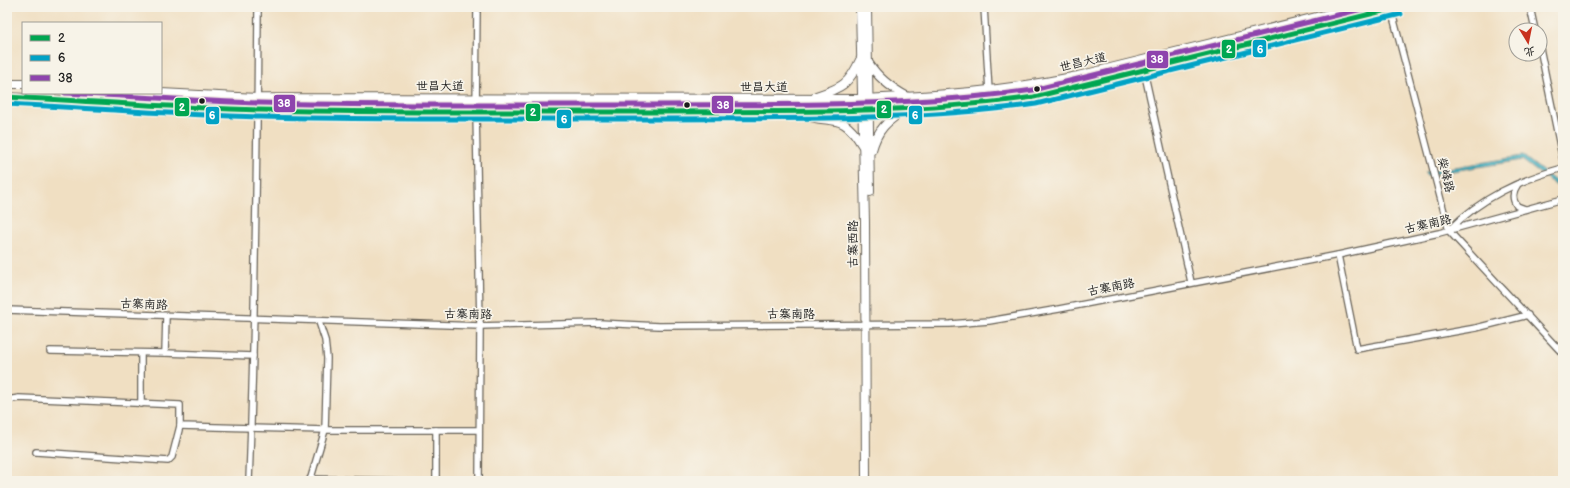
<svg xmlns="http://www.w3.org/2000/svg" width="1570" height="488" viewBox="0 0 1570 488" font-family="'Balsamiq Sans','LXGW WenKai TC',sans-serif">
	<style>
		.water { fill: #4cb8c7; stroke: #346a72 }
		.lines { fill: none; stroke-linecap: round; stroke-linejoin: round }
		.minor-casing { stroke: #666056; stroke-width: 8 }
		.primary-casing { stroke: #666056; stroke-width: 10 }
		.minor { stroke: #fff; stroke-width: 5.5 }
		.primary { stroke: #fff; stroke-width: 8 }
		.bus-1-casing { stroke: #f7f3e8; stroke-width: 8 }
		.bus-2-casing { stroke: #f7f3e8; stroke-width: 8 }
		.bus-3-casing { stroke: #f7f3e8; stroke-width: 8 }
		.bus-1 { stroke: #00a651; stroke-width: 5 }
		.bus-2 { stroke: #01a2c5; stroke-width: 5 }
		.bus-3 { stroke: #8e44ad; stroke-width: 5 }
		.bus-dot { fill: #1c1c1c; stroke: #f7f3e8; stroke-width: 1.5 }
		.labels { text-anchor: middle; stroke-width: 3.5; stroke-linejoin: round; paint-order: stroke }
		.street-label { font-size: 12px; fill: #1c1c1c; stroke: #f7f3e8 }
		.line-badge { stroke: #f7f3e8; stroke-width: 1.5 }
		.badge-label { font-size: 11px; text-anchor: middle; font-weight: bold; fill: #fff }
	</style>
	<rect width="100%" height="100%" fill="#f7f3e8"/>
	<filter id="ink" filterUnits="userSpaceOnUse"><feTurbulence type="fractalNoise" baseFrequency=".025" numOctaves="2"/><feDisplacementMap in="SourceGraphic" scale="8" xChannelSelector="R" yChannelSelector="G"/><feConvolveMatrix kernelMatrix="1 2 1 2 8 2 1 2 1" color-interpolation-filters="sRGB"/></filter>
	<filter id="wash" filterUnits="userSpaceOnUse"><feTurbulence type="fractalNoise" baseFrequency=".012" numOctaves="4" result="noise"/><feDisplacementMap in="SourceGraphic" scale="16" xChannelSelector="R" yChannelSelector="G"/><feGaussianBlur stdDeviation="0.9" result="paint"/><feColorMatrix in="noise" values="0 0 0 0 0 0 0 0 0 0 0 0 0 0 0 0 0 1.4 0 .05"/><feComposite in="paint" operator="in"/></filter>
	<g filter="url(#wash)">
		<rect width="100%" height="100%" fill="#f0dfc2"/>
		<!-- water -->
		<path class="water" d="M1523 156 1559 184 1563 185V188L1558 187 1522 160 1426 175 1425 172Z"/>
	</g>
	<g filter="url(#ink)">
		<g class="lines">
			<!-- minor casing -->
			<g class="minor-casing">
				<g id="minor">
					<path d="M477 7 476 112 480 326 479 481"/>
					<path d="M984 7 989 91"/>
					<path d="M1530 7 1535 30"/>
					<path d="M1391 9 1449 231 1563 354"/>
					<path d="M1540 48 1563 161"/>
					<path d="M1144 71 1191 282"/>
					<path d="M1518 184C1513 191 1511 198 1517 206L1525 209"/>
					<path d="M1449 230C1481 198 1519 180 1563 168"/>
					<path d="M1338 255 1357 349 1476 328 1528 315"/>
					<path d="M7 310 480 326 599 323 659 326 950 324 989 321 1059 309 1338 255 1439 233 1563 199"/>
					<path d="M50 351 165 353 253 356"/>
					<path d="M165 353 166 316"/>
					<path d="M7 400 19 398 180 405V426L325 430H479"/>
					<path d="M141 404V354"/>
					<path d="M436 430V481"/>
					<path d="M36 452 168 461 172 457 180 426"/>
					<path d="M310 479 400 481"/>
					<path d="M249 481C255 323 257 165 258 7"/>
					<path d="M310 481 325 430 327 358 325 340 319 322"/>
				</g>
			</g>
			<!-- primary casing -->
			<g class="primary-casing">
				<g id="primary">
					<path d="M860 7 865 222 866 481"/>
					<path d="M867 7 870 192"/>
					<path d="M868 62C878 78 891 88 908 97"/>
					<path d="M7 84H23"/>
					<path d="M161 93 257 98 863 99C937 96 1005 91 1078 76L1357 7"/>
					<path d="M816 96C842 88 849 84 860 60"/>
					<path d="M7 97 258 110 476 112 863 111 930 108 990 103 1034 97 1079 87 1399 7"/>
					<path d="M802 115C833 125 842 111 862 145"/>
					<path d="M872 150C878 128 887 122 904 110"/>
				</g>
			</g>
			<!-- minor -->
			<use href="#minor" class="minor"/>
			<!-- primary -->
			<use href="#primary" class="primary"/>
			<!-- bus-1 casing -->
			<g class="bus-1-casing">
				<path id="bus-1" d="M7 97C91 101 176 108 260 110 387 113 515 112 642 112 773 111 904 115 1034 97L1399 7"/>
			</g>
			<!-- bus-2 casing -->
			<g class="bus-2-casing">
				<path id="bus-2" d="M7 104C91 108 176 115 260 117 389 120 519 119 648 119 778 118 907 122 1036 104L1401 14"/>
			</g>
			<!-- bus-3 casing -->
			<g class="bus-3-casing">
				<path id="bus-3" d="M65 93C130 96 195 101 260 103 388 106 516 105 644 105 774 104 904 108 1033 90L1370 7"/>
			</g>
			<!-- bus-1 -->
			<use href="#bus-1" class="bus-1"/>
			<!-- bus-2 -->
			<use href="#bus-2" class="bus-2"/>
			<!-- bus-3 -->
			<use href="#bus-3" class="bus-3"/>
		</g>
	</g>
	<!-- markers -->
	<g class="bus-dot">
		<circle cx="1037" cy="89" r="3.5"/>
		<circle cx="202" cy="101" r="3.5"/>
		<circle cx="687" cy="105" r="3.5"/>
	</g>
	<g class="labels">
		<!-- street labels -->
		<g class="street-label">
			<text transform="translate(1083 62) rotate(-13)" y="4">世昌大道</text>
			<text x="440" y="90">世昌大道</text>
			<text x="764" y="91">世昌大道</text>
			<text transform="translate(1446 175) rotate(76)" y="4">柴峰路</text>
			<text transform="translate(1428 224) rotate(-13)" y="4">古寨南路</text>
			<text transform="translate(853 244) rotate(-90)" y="4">古寨西路</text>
			<text transform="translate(1111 287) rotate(-11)" y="4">古寨南路</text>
			<text transform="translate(144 304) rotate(2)" y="4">古寨南路</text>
			<text transform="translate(468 314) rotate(1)" y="4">古寨南路</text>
			<text x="791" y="318">古寨南路</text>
		</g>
	</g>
	<g class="line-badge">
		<rect x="1252" y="39" width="15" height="19" rx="4" fill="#01a2c5"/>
		<rect x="1221" y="39" width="15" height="20" rx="4" fill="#00a651"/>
		<rect x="1146" y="50" width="23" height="19" rx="4" fill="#8e44ad"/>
		<rect x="273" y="94" width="23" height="19" rx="4" fill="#8e44ad"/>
		<rect x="711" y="95" width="23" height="19" rx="4" fill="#8e44ad"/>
		<rect x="174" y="97" width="16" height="20" rx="4" fill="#00a651"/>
		<rect x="876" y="100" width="16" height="19" rx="4" fill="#00a651"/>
		<rect x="525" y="103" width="16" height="19" rx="4" fill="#00a651"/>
		<rect x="908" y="105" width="15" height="20" rx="4" fill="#01a2c5"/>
		<rect x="205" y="106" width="15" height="19" rx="4" fill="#01a2c5"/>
		<rect x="556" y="109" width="16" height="20" rx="4" fill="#01a2c5"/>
	</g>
	<g class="badge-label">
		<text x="1260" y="53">6</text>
		<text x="1229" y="53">2</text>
		<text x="1157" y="63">38</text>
		<text x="284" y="107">38</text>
		<text x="723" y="109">38</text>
		<text x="182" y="111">2</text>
		<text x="884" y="113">2</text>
		<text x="533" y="116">2</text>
		<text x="915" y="119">6</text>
		<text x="212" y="119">6</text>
		<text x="564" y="123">6</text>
	</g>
	<!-- margin -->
	<rect width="1570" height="488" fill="none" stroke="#f7f3e8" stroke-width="24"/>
	<!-- legend -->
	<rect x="22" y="22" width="140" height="72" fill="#f7f3e8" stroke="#9f9d96"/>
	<rect x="30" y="35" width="20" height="6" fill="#00a651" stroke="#9f9d96"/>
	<text x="58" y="42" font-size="12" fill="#1c1c1c">2</text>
	<rect x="30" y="55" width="20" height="6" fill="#01a2c5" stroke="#9f9d96"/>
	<text x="58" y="62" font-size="12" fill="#1c1c1c">6</text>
	<rect x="30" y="75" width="20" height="6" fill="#8e44ad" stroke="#9f9d96"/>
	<text x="58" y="82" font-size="12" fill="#1c1c1c">38</text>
	<!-- north arrow -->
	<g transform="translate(1528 42) rotate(170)"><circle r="19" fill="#f7f3e8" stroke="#9f9d96"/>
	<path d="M0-3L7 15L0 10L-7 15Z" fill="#c8321e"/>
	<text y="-6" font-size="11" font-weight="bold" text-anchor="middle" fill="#1c1c1c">北</text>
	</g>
</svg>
